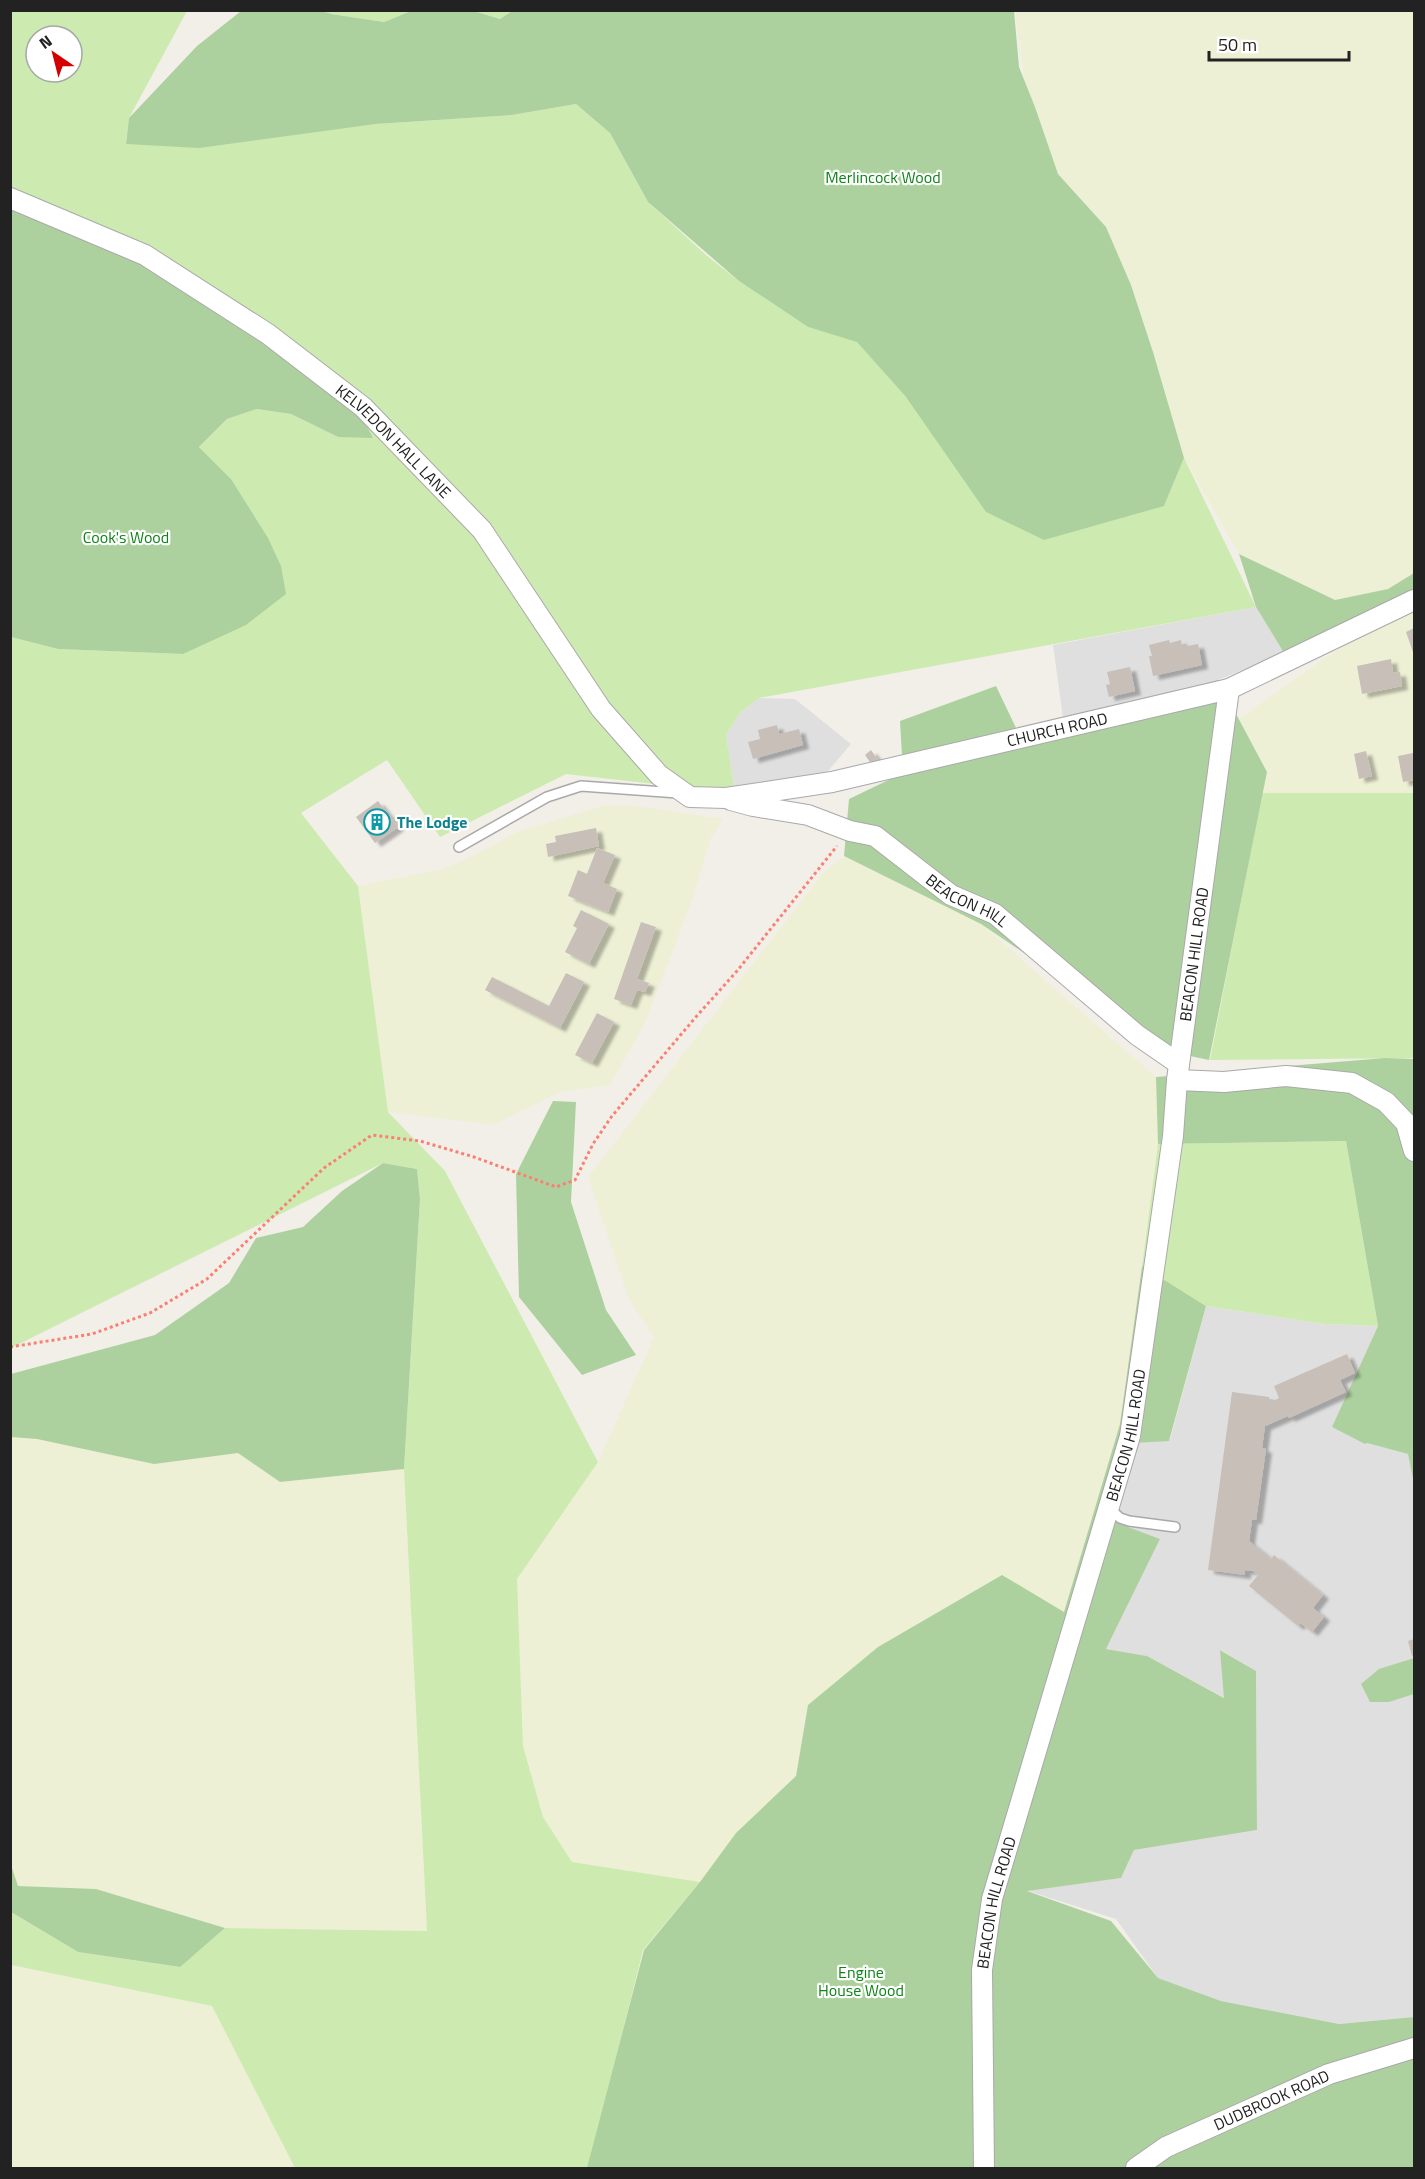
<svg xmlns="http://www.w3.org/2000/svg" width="1425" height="2179" viewBox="0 0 1425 2179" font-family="'Titillium Web',sans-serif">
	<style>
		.residential { fill: #e0dfdf }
		.farmland { fill: #eef0d5 }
		.grass { fill: #cdebb0; fill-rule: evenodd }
		.forest { fill: #add19e }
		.building { fill: #c7bfb8; filter: url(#shadow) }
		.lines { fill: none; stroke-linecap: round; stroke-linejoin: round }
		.service-casing { stroke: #a9a9a9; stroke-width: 12 }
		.minor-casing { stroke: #a9a9a9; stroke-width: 22 }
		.path { stroke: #fa8072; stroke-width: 3; stroke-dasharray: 3 3; stroke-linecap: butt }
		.service { stroke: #fff; stroke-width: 9 }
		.minor { stroke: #fff; stroke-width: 20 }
		.labels { text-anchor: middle; stroke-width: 4.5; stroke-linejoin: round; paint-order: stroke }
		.park-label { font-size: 16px; fill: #0c8416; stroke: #fff }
		.street-label { font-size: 16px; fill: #222; stroke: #fff }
		.culture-label { font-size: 16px; font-weight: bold; fill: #0d838f; stroke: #fff; text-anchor: start }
	</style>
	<defs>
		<filter id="shadow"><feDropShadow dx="6" dy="4" stdDeviation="1.5" flood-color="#0004"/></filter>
	</defs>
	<rect width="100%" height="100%" fill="#f2efe9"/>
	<!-- residential -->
	<g class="residential">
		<path d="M1256 607 1284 653 1218 680 1063 718 1053 645Z"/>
		<path d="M759 698 795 699 851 744 828 771 735 793 726 735 740 713Z"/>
		<path d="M1206 1306 1325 1324 1378 1326 1333 1426 1367 1443 1409 1454 1414 1484V1658L1404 1661 1414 1694V2017L1339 2024 1221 2001 1158 1978 1116 1919 1025 1890 1121 1878 1134 1850 1257 1830 1256 1671 1221 1650 1225 1698 1147 1656 1106 1649 1160 1539 1115 1522 1133 1443 1170 1440Z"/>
	</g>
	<!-- farmland -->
	<g class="farmland">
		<path d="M1015 11H1414V573L1388 589 1335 600 1239 554 1184 458 1131 285 1106 227 1058 174 1025 83Z"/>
		<path d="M1414 611V793H1262L1267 772 1239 719 1363 631Z"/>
		<path d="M629 805 723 819 710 840 693 898 645 1023 610 1085 560 1092 493 1125 388 1112 358 886 443 869 477 854 517 832 602 806Z"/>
		<path d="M844 856 981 924 1156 1077 1158 1144 1120 1424 1064 1612 808 1705 796 1776 738 1843 700 1882 572 1862 543 1817 523 1746 517 1579 598 1462 654 1337 629 1300 588 1177 823 873Z"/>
		<path d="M10 1437 37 1439 154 1463 238 1453 280 1482 404 1469 427 1931 225 1928 96 1889 18 1886 10 1865Z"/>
		<path d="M10 1965 212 2006 295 2168H11Z"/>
	</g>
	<!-- grass -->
	<g class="grass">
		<path d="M11 11H187L129 118 126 143 296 134 376 124 512 115 576 104 610 133 648 202 706 255 739 281 808 327 857 341 906 397 1164 506 1184 458 1256 607 759 698 740 713 726 735 735 793 566 774 440 837 387 760 301 813 358 886 388 1112 445 1171 598 1462 517 1579 523 1746 543 1817 572 1862 700 1882 643 1950 589 2168H295L212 2006 11 1965V1912L78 1952 179 1967 225 1928 427 1931 404 1469 420 1199 417 1169 383 1163 11 1348V637L58 649 183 654 231 479 199 447 227 419 257 409 291 414 338 437H373L11 203ZM36 36H72V72H36Z"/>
		<path d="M323 11H414L384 22 331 14Z"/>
		<path d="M474 11H514L500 19Z"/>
		<path d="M1262 793H1414V1058L1210 1060Z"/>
		<path d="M1346 1141 1378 1326 1325 1324 1206 1306 1142 1266 1158 1144Z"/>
	</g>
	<!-- forest -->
	<g class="forest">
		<path d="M414 10 474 11 500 19 514 10 1014 11 1019 67 1035 107 1058 174 1106 227 1131 285 1153 352 1184 458 1164 506 1044 540 986 512 906 397 857 342 808 327 739 281 648 202 610 133 576 104 512 115 376 124 199 148 126 144 129 118 197 46 241 11H323L331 14 384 22Z"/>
		<path d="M11 203 140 257 356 406 373 438 338 437 291 414 257 409 227 419 199 447 231 479 268 538 281 566 286 594 246 625 183 654 58 649 11 637Z"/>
		<path d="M1239 554 1335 600 1388 589 1414 573V611L1363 631 1284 653 1256 607Z"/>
		<path d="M1218 680 1267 772 1209 1060 1171 1052 981 924 844 856 849 799 903 773 900 721 996 686 1017 730Z"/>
		<path d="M1385 1058 1414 1059V1484L1408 1454 1367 1443 1365 1444 1332 1427 1378 1326 1346 1141 1158 1144 1156 1077Z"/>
		<path d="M553 1101 576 1102 571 1202 606 1310 636 1355 582 1375 519 1297 516 1174Z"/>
		<path d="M383 1163 417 1169 420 1199 404 1469 280 1482 238 1453 154 1464 37 1439 11 1437V1374L155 1335 229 1283 256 1238 303 1227 342 1191Z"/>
		<path d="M1142 1266 1206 1306 1169 1441 1133 1443 1115 1522 1160 1539 1106 1649 1147 1656 1224 1698 1220 1650 1256 1671 1257 1830 1134 1850 1121 1878 1027 1891 1111 1921 1158 1978 1221 2001 1339 2024 1414 2017V2168H587L644 1950 700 1882 736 1833 796 1776 808 1705 878 1647 1002 1575 1064 1612 1120 1424Z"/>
		<path d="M1414 1658V1694L1389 1702H1370L1361 1684 1379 1669Z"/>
		<path d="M11 1865 18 1886 96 1889 225 1928 180 1967 78 1952 11 1912Z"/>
	</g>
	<!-- building -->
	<g class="building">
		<path d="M1414 628V655L1406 632Z"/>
		<path d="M1169 640 1170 643 1181 640 1182 647 1198 644 1202 665 1153 676 1149 656H1152L1149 645Z"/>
		<path d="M1391 659 1393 673 1400 672 1402 686 1362 694 1357 666Z"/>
		<path d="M1130 667 1135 691 1109 697 1106 685 1110 684 1107 672Z"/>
		<path d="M777 725 779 734 799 729 803 745 753 759 748 742 760 739 758 730Z"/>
		<path d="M871 750 878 760 872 765 865 755Z"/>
		<path d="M1366 751 1372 776 1359 779 1354 754Z"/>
		<path d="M1413 753 1414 780 1403 782 1398 756Z"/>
		<path d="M378 801 398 827 375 843 356 817Z"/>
		<path d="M596 828 599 846 548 857 546 844 556 842 555 836Z"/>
		<path d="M597 848 615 855 603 883 617 889 608 912 568 896 578 870 587 874Z"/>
		<path d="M581 910 609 924 589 964 565 952 577 928 573 926Z"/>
		<path d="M641 922 656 927 637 979 649 983 645 992 637 990 631 1005 614 999Z"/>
		<path d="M566 973 584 982 560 1028 485 990 492 977 549 1006Z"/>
		<path d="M597 1013 614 1022 592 1063 575 1055Z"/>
		<path d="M1347 1354 1355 1373 1340 1380 1346 1392 1289 1418 1288 1416 1265 1426 1262 1448 1266 1449 1256 1520H1252L1249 1541 1271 1559 1274 1555 1323 1595 1313 1608 1324 1617 1312 1632 1300 1623 1298 1626 1249 1586 1258 1575 1253 1571 1245 1570V1575L1208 1570 1232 1392 1269 1397V1399L1275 1400 1279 1398 1274 1386Z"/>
		<path d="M1414 1639V1655L1412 1656 1408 1641Z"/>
	</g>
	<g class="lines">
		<!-- service casing -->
		<g class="service-casing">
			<g id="service">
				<path d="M459 847 547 797 581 786 678 793"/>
				<path d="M1109 1508 1120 1518 1129 1521 1175 1527"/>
			</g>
		</g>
		<!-- minor casing -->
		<g class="minor-casing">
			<g id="minor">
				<path id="s1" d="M10 198 145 255 268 334 363 407 482 530 601 709 659 775 690 797 726 798 832 782 1229 689 1414 600"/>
				<path id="s2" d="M731 800 753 806 808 815 850 831 875 836 951 895 995 914 1137 1035 1179 1064"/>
				<path d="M1177 1080 1224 1082 1286 1076 1352 1083 1386 1102 1406 1123 1414 1151"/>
				<path id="s3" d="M984 2168 982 1970 992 1899 1130 1436 1173 1136 1177 1080 1229 689"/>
				<path id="s4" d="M1136 2168 1166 2147 1329 2074 1414 2048"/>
			</g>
		</g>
		<!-- path -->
		<path class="path" d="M10 1347 92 1334 150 1313 207 1279 324 1168 372 1135 420 1141 474 1157 556 1187 575 1180 593 1144 612 1116 695 1018 737 971 837 846"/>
		<!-- service -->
		<use href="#service" class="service"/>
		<!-- minor -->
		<use href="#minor" class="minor"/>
	</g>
	<!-- icons -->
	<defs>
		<g id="building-ring" transform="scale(1.35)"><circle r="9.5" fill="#fff" stroke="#0f9aa8" stroke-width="1.5"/><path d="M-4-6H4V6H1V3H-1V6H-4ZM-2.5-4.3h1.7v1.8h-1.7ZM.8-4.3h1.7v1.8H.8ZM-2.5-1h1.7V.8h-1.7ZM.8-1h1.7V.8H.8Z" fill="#0f9aa8"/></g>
	</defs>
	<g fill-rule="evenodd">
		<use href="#building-ring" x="377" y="822"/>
	</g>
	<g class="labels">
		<!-- park labels -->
		<g class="park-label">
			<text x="883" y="183">Merlincock Wood</text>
			<text x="126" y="543">Cook's Wood</text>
			<text x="861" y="1978">Engine<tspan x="861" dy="18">House Wood</tspan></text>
		</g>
		<!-- street labels -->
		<g class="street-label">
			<text dy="6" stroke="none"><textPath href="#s1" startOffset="458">KELVEDON HALL LANE</textPath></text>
			<text dy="6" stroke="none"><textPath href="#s1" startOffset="1299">CHURCH ROAD</textPath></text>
			<text dy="6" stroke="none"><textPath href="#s2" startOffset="262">BEACON HILL</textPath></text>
			<text dy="6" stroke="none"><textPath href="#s3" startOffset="1239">BEACON HILL ROAD</textPath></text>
			<text dy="6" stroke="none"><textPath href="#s3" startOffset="753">BEACON HILL ROAD</textPath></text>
			<text dy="6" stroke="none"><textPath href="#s3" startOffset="267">BEACON HILL ROAD</textPath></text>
			<text dy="6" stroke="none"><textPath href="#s4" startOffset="152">DUDBROOK ROAD</textPath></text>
		</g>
		<!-- culture labels -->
		<g class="culture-label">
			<text x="397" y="828">The Lodge</text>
		</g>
	</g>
	<!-- border -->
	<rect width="1425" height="2179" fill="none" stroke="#222222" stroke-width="24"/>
	<!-- north arrow -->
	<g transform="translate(54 54) rotate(325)"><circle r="28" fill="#ffffff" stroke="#a7a7a7" stroke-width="1.5"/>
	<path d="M0-4.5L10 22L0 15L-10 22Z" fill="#d40000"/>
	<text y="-9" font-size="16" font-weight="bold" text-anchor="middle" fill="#222222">N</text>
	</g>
	<!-- scale -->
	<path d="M1209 51v9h140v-9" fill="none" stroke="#222222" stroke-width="3"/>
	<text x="1218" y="51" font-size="18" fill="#222222" stroke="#ffffff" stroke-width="4.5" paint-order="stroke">50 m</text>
</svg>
